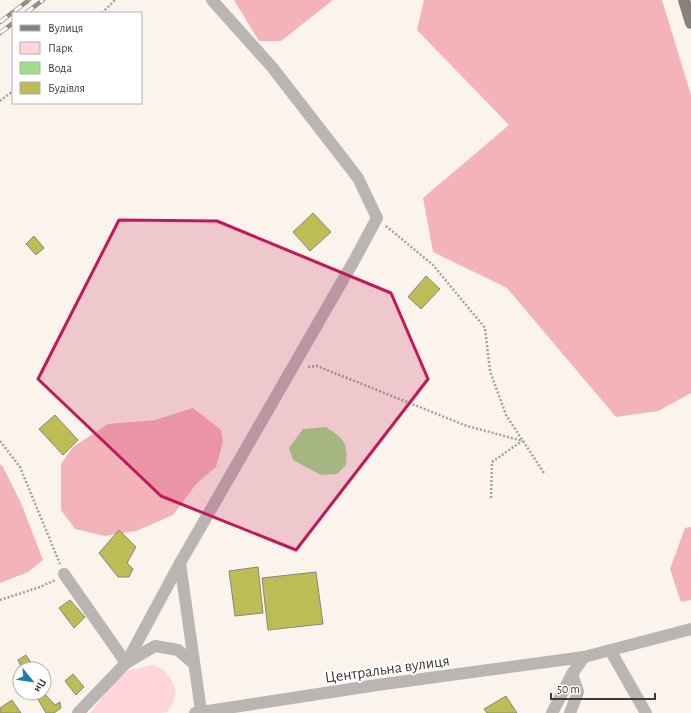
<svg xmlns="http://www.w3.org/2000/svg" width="691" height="713" viewBox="0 0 691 713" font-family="'Alegreya Sans',sans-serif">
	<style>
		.green { fill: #fed6d9 }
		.forest { fill: #f4b3b9 }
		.water { fill: #9ede8e }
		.building { fill: #bebc54; stroke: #87877e }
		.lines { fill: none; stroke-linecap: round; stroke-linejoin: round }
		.path { stroke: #a5a09a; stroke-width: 2.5; stroke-dasharray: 2 2; stroke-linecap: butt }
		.minor { stroke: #bab5b3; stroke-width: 12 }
		.major { stroke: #88807c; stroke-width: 12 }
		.rail-casing { stroke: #918d87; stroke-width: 4.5 }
		.rail { stroke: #fff; stroke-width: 3; stroke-dasharray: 9; stroke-linecap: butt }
		.marked { fill: #c2185b; fill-opacity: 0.2; stroke: #c2185b; stroke-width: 3; stroke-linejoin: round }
		.labels { text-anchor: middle; stroke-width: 4; stroke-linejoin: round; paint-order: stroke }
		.street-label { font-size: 16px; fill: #3d3a37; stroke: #fff }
	</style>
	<rect width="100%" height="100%" fill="#fbf4ec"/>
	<!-- green -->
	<path class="green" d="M152 665 163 669 171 679 176 691 173 702 167 712 160 713H90L114 682 129 670Z"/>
	<!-- forest -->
	<g class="forest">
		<path d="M234 0H333L281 41H259Z"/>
		<path d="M424 0H662L691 95V393L658 411 616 417 507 288 433 252 423 198 509 125 417 30Z"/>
		<path d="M193 408 221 430 223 442 216 467 196 484 173 515 136 531 105 536 75 529 61 510V464L73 447 108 424 155 420Z"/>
		<path d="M0 464 3 467 21 503 43 560 28 572 0 583Z"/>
		<path d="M691 527V600L681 602 670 569 685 528Z"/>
	</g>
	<!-- water -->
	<path class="water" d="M326 427C344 439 348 442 346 465L337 474 321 475 293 460 289 448 303 429Z"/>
	<!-- building -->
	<g class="building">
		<path d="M313 213 331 232 310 251 293 232Z"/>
		<path d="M34 236 44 248 36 255 26 244Z"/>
		<path d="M426 276 440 289 421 309 408 297Z"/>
		<path d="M55 415 78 440 63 455 39 429Z"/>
		<path d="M119 530 136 547 127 563 133 569 129 577H118L99 553Z"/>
		<path d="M258 567 263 613 235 616 229 571Z"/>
		<path d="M316 572 323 624 268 630 262 578Z"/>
		<path d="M70 600 85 617 74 628 59 608Z"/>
		<path d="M26 655 35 669H22L18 660Z"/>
		<path d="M73 674 84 687 76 695 65 681Z"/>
		<path d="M44 693 55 705 60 702 61 708 54 713H46L37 698Z"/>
		<path d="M506 696 517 713H487L484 709Z"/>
		<path d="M12 700 21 713H0V708Z"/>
	</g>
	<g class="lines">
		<!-- path -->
		<g class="path">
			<path d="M102 13 115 0"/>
			<path d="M0 101 13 91"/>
			<path d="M386 226 433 265 485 328 490 371 506 415 544 473"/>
			<path d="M308 367 317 366 467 426 523 441"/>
			<path d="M0 441 20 467 60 564"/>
			<path d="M491 498 492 462 522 441"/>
			<path d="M0 600 40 587 55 580"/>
		</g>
		<!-- minor -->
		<g class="minor">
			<path d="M64 574 126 663 155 646 178 650 194 664"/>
			<path d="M610 650 646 713"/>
			<path d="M201 711 180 563 355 259 377 218 358 178 272 67 212 0"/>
			<path d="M78 713 126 663 180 563"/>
			<path d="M195 713 377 685 584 657 691 629"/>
			<path d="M552 713 572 674 584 657"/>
			<path d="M570 713 578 692 572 674"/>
		</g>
		<!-- major -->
		<path class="major" d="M684 0 691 23"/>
		<!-- rail casing -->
		<g class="rail-casing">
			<g id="rail">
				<path d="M26 13 43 0"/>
				<path d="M0 22 29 0"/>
				<path d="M0 33 13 23"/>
			</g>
		</g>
		<!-- rail -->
		<use href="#rail" class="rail"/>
	</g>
	<!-- marked area -->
	<path class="marked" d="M119 220 217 221 391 293 428 379 296 550 161 496 38 379Z"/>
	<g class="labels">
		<!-- street labels -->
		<g class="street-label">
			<text transform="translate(387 668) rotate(-8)" y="6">Центральна вулиця</text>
		</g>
	</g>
	<!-- legend -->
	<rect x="12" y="12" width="130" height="92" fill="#ffffff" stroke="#b1b0af"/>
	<rect x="20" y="25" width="20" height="6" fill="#88807c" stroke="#b1b0af"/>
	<text x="48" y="32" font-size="12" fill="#3d3a37">Вулиця</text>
	<rect x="20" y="42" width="20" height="12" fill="#fed6d9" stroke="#b1b0af"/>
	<text x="48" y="52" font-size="12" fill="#3d3a37">Парк</text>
	<rect x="20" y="62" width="20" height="12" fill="#9ede8e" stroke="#b1b0af"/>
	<text x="48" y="72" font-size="12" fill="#3d3a37">Вода</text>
	<rect x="20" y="82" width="20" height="12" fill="#bebc54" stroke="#b1b0af"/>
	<text x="48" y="92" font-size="12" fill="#3d3a37">Будівля</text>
	<!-- north arrow -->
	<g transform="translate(32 681) rotate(119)"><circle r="19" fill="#ffffff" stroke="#b1b0af"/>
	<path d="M0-3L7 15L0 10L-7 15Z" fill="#1e7eaa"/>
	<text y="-6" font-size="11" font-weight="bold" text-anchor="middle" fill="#3d3a37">Пн</text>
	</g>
	<!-- scale -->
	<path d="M551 693v6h104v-6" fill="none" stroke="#3d3a37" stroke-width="2"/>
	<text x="557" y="693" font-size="12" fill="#3d3a37" stroke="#ffffff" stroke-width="3" paint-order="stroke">50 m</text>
</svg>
